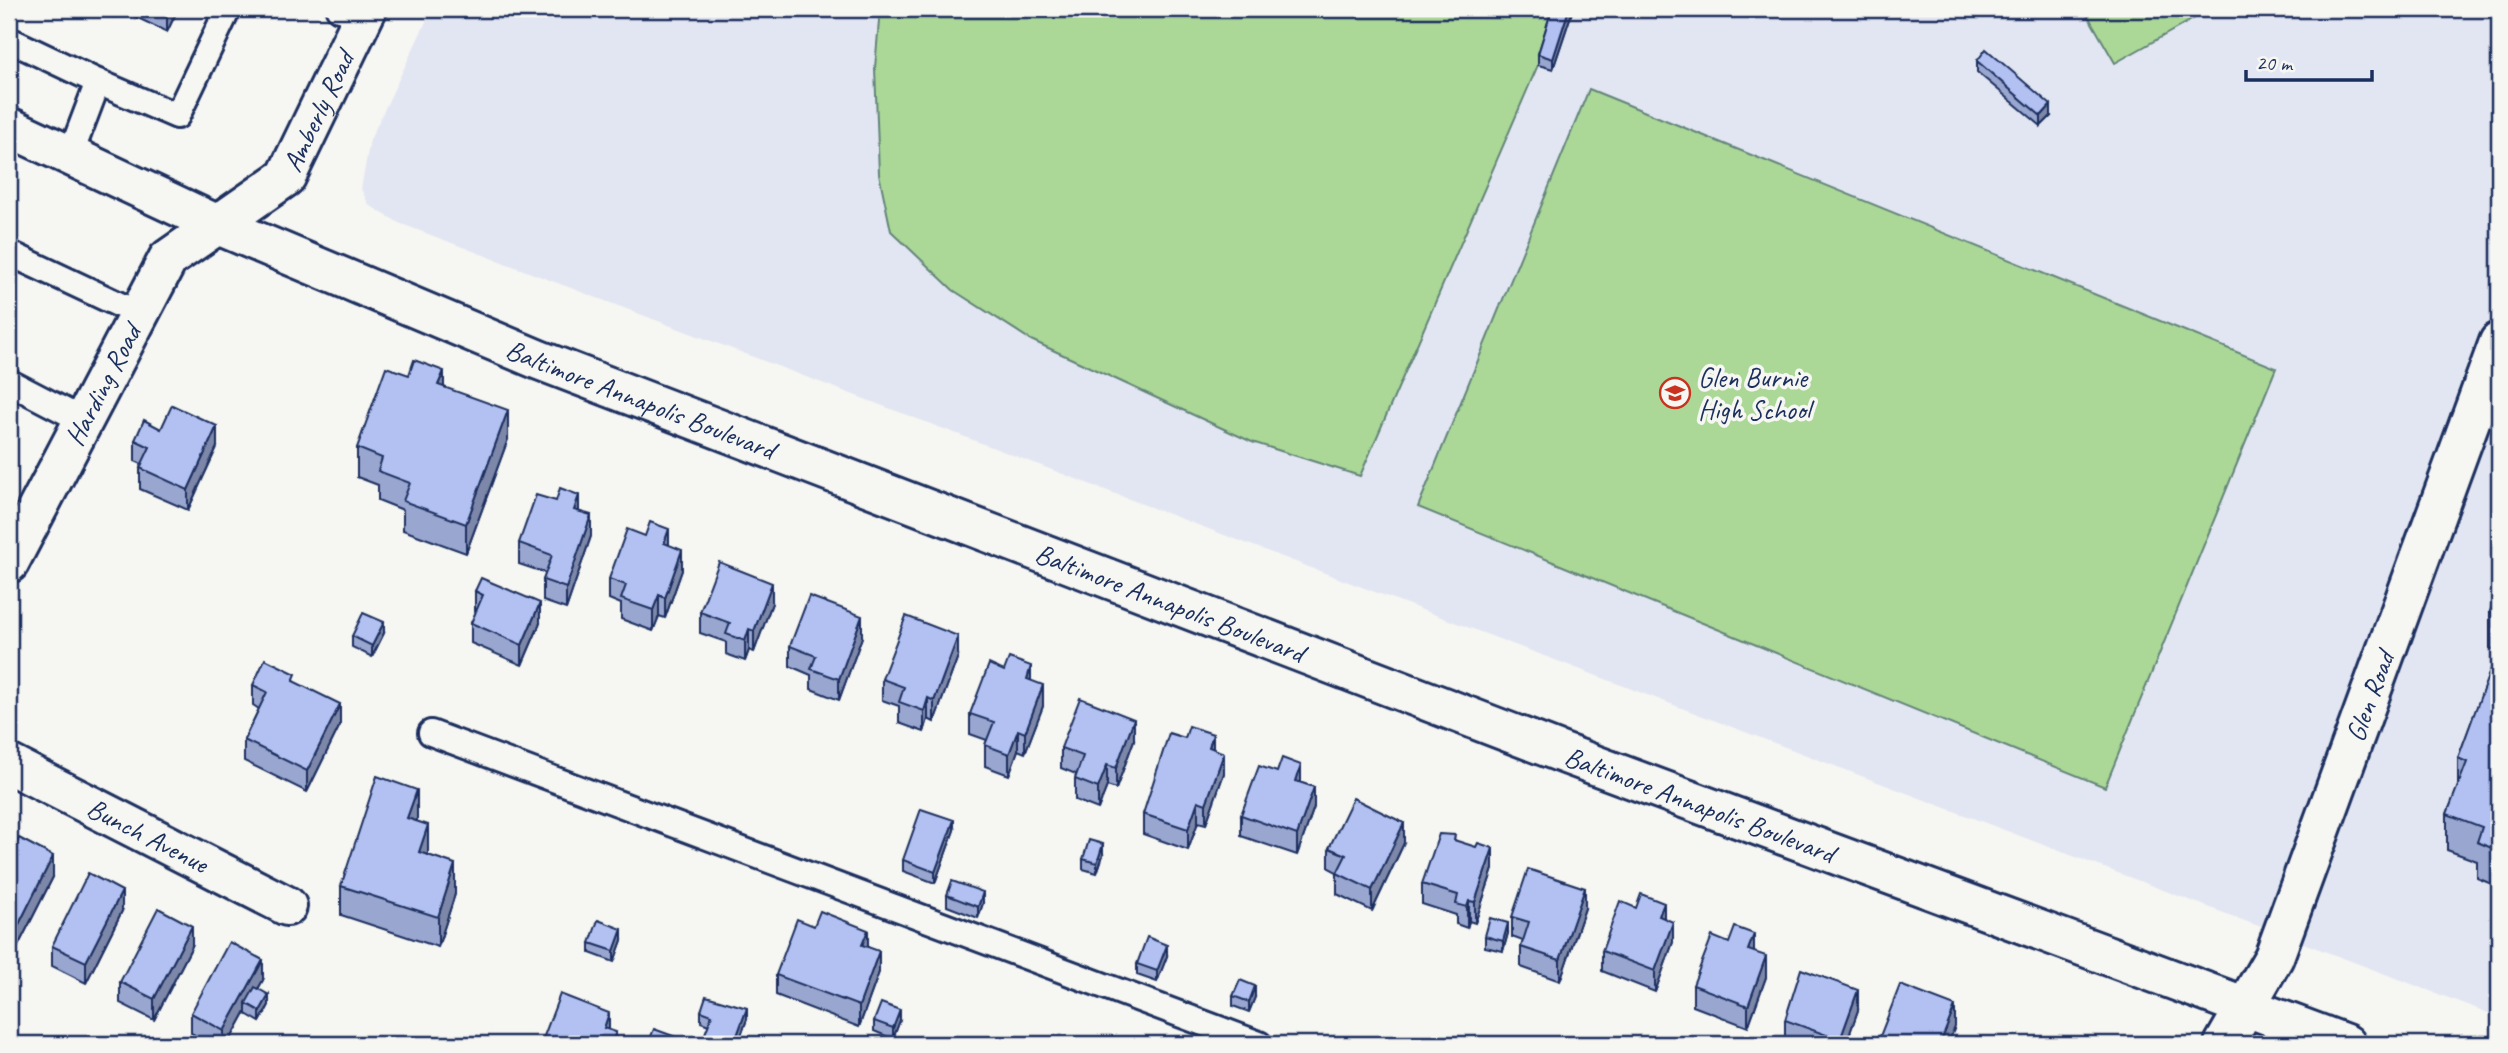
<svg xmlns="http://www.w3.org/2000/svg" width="2508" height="1053" viewBox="0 0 2508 1053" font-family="Caveat,sans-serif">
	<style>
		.built { fill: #e2e6f2 }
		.green { fill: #abd897; stroke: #63847a; stroke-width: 2 }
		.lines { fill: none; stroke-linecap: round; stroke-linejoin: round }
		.lane-casing { stroke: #1b2f5e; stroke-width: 30 }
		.street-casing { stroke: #1b2f5e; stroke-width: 44 }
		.secondary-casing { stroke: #1b2f5e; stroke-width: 44 }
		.lane { stroke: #f6f6f2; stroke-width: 24 }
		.street { stroke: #f6f6f2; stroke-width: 38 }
		.secondary { stroke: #f6f6f2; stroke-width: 38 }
		.wall { fill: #99a6cf; stroke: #1b2f5e; stroke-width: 2 }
		.shaded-wall { fill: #7d87a9; stroke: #1b2f5e; stroke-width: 2 }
		.building { fill: #b2c1f1; stroke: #1b2f5e; stroke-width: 2 }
		.labels { text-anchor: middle; stroke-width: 7; stroke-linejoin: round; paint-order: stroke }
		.street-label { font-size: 28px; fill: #1b2f5e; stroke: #f6f6f2 }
		.poi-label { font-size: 28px; fill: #1b2f5e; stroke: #f6f6f2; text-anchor: start }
	</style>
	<rect width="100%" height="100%" fill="#f6f6f2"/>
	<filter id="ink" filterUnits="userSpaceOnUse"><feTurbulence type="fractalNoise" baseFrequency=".0143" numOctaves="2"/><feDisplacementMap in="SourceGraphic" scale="14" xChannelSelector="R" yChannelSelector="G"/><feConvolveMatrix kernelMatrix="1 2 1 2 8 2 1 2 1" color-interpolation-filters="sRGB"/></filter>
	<g filter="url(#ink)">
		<!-- built -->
		<path class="built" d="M432 9H2499V1017L399 223 369 205 361 189 370 140Z"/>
		<!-- green -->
		<g class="green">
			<path d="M880 9H1556L1538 65 1360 476 1252 442 1031 340 953 290 891 231 879 174 875 68Z"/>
			<path d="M2084 9H2211L2115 63Z"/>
			<path d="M1589 89 2276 368 2105 787 1418 507Z"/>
		</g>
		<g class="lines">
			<!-- lane casing -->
			<g class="lane-casing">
				<g id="lane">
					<path d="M339 9 365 13"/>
					<path d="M14 42 98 82"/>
					<path d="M70 156 98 82 177 116 228 9"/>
					<path d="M9 253 139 314"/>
					<path d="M9 382 84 421"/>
					<path d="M431 733 1259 1044"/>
				</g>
			</g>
			<!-- street casing -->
			<g class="street-casing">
				<g id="street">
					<path id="s1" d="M9 563 168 259 286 177 367 9"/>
					<path id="s2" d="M9 764 287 906"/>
					<path id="s3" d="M2224 1044 2274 957 2499 342"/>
				</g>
			</g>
			<!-- secondary casing -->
			<g class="secondary-casing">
				<g id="secondary">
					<path id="s4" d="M9 127 218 225 539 360 1568 755 2346 1044"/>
				</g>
			</g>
			<!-- lane -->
			<use href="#lane" class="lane"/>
			<!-- street -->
			<use href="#street" class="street"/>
			<!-- secondary -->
			<use href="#secondary" class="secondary"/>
		</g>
		<!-- wall -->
		<g class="wall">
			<path d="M96 9H118L114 17Z"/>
			<path d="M119 9H178L167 32Z"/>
			<path d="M1552 9H1573L1553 69 1538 65V54Z"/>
			<path d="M1977 61 2051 116 2041 126 1977 72Z"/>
			<path d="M444 387 508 439 466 553 403 530V510L378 500V485L357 477V448Z"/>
			<path d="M161 429 217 447 188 510 140 489V468L142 464 135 461V440Z"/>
			<path d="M556 501 579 511 591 536 566 609 543 601V580L546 573 519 564V543Z"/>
			<path d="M669 545 682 570 665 618 659 616 653 631 621 619V604L609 599V579Z"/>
			<path d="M2499 588V887L2477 878V861L2447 850V814L2458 787V758L2498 651 2490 648V612Z"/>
			<path d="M475 591 540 623 522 665 471 643V623L476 612 475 611Z"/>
			<path d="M772 603 754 652 749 650 745 661 726 654V642L700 633V612Z"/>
			<path d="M384 633 372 657 352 647V636Z"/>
			<path d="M862 637 839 700 811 689V675L790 666V646Z"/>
			<path d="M958 656 934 722 928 719 924 732 899 723V706L882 700V679Z"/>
			<path d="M1031 681 1043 706 1025 753 1018 750 1009 775 985 766V745L987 740 970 734V714Z"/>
			<path d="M296 683 340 725 307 792 244 761V740L259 709 253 705V685Z"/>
			<path d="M1134 740 1116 789 1107 786 1098 809 1075 800V779L1076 774 1061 768V748Z"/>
			<path d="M1213 749 1224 773 1206 824 1198 822 1188 850 1143 834V814Z"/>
			<path d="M1301 782 1314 807 1297 855 1241 836V815Z"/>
			<path d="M417 819 416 821 428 855 455 894 438 947 341 915V886Z"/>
			<path d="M954 830 935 883 903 871V860Z"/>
			<path d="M1455 840 1493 869 1475 923 1469 921 1467 928 1456 924V915L1422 904V884Z"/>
			<path d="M1404 843 1372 911 1337 894V872L1329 868V848Z"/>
			<path d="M1103 855 1097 873 1083 869V859Z"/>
			<path d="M9 859 53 877 16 950 9 946Z"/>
			<path d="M947 895 983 903 978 918 947 906Z"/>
			<path d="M1585 908 1560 981 1521 967V947L1523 941 1512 937V917Z"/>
			<path d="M122 911 86 983 52 966V946Z"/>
			<path d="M1664 918 1673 942 1655 992 1602 971V951Z"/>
			<path d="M1508 933 1503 951 1485 947V936Z"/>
			<path d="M622 940 614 962 590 953V943Z"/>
			<path d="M192 946 154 1020 120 1003V982Z"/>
			<path d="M868 948 879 972 859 1027 776 995V975Z"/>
			<path d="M1754 952 1766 977 1748 1027 1693 1006V985Z"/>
			<path d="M1167 956 1157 982 1137 975V964Z"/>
			<path d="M263 980 258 989 269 1005 260 1022 246 1014V1011L228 1044H211L191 1033V1013Z"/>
			<path d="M1233 996 1255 997 1249 1012 1233 1006Z"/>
			<path d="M1858 1010 1846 1044H1796L1785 1041V1020Z"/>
			<path d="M701 1011 747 1019 738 1044H705V1034L709 1025 701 1022Z"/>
			<path d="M900 1020 893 1039 874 1031V1021Z"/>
		</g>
		<!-- shaded-wall -->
		<g class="shaded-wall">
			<path d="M114 9H118L114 17Z"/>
			<path d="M169 9H178L167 32V11Z"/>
			<path d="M1569 9H1573L1553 69V59Z"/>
			<path d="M2051 105V116L2041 126V116Z"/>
			<path d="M444 371V400L438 385Z"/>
			<path d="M508 410V439L466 553V524Z"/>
			<path d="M217 426V447L188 510V490Z"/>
			<path d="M579 495V516L574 510Z"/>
			<path d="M591 515V536L566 609V588Z"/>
			<path d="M669 529V550L664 543Z"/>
			<path d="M682 550V570L665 618V598Z"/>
			<path d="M772 583V603L754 652V631Z"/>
			<path d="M659 595V616L653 631V610Z"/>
			<path d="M540 603V623L522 665V645Z"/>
			<path d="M862 616V637L839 700V679Z"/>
			<path d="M384 622V633L372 657V646Z"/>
			<path d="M749 629V650L745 661V641Z"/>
			<path d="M958 636V656L934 722V701Z"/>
			<path d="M1031 666V687L1027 679Z"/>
			<path d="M1043 685V706L1025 753V733Z"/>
			<path d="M928 698V719L924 732V711Z"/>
			<path d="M340 704V725L307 792V771Z"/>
			<path d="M1134 719V740L1116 789V768Z"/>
			<path d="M1018 730V750L1009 775V754Z"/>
			<path d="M1213 734V755L1209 747Z"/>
			<path d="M1224 753V773L1206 824V804Z"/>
			<path d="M1107 765V786L1098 809V788Z"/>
			<path d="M1301 765V785L1296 781Z"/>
			<path d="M1314 787V807L1297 855V835Z"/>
			<path d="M417 790V819L407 848V818Z"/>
			<path d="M1198 801V822L1188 850V829Z"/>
			<path d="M954 820V830L935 883V872Z"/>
			<path d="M1404 823V843L1372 911V890Z"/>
			<path d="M428 825V854L419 881V852Z"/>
			<path d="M1103 844V855L1097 873V863Z"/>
			<path d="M1493 848V869L1475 923V902Z"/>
			<path d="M53 856V877L16 950V930Z"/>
			<path d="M455 864V894L438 947V917Z"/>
			<path d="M1585 888V908L1560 981V960Z"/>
			<path d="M122 891V911L86 983V962Z"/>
			<path d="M983 892V903L978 918V907Z"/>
			<path d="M1469 901V921L1467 928V907Z"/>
			<path d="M1664 903V923L1659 916Z"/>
			<path d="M1673 922V942L1655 992V971Z"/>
			<path d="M1508 923V933L1503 951V941Z"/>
			<path d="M192 926V946L154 1020V999Z"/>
			<path d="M622 929V940L614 962V951Z"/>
			<path d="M868 930V950L862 945Z"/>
			<path d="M1754 934V955L1748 950Z"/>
			<path d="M1167 945V956L1157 982V971Z"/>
			<path d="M879 951V972L859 1027V1006Z"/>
			<path d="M1766 956V977L1748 1027V1006Z"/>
			<path d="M263 960V980L249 1005 246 1003V1011L228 1044H224V1031Z"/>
			<path d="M1255 986V997L1249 1012V1002Z"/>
			<path d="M1858 990V1010L1846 1044H1840V1040Z"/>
			<path d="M269 995V1005L260 1022V1011Z"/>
			<path d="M1955 1006V1027L1948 1044H1940Z"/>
			<path d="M747 1008V1019L738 1044H734Z"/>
			<path d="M900 1010V1020L893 1039V1028Z"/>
			<path d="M609 1013V1034L604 1028Z"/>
			<path d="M616 1032V1044H611Z"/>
		</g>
		<!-- building -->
		<g class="building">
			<path d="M1552 9H1569L1553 59 1538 54Z"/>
			<path d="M1986 49 2051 105 2041 116 1977 61Z"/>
			<path d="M414 360 444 371 438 385 508 410 466 524 403 501 410 483 378 471 382 458 357 448 386 367 409 375Z"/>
			<path d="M172 405 217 426 188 490 140 468 150 447 135 440 144 420 161 429Z"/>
			<path d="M560 488 579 495 574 510 591 515 566 588 543 580 552 555 519 543 536 495 556 501Z"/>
			<path d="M650 522 669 529 664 543 682 550 665 598 659 595 653 610 621 599 626 585 609 579 627 529 645 536Z"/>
			<path d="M719 562 772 583 754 631 749 629 745 641 726 634 730 623 700 612Z"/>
			<path d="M481 578 540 603 522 645 471 623 483 595 475 591Z"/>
			<path d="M2499 588V615L2490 612Z"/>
			<path d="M809 596 862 616 839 679 811 669 816 656 790 646Z"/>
			<path d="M363 613 384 622 372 646 352 636Z"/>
			<path d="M906 616 958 636 934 701 928 698 924 711 899 702 904 687 882 679Z"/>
			<path d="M2499 646V851L2477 842 2482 827 2447 814 2467 762 2458 758Z"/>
			<path d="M1009 658 1031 666 1027 679 1043 685 1025 733 1018 730 1009 754 985 745 994 722 970 714 989 664 1004 671Z"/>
			<path d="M265 659 296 674 293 681 340 704 307 771 244 740 267 692 253 685Z"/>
			<path d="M1080 698 1134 719 1116 768 1107 765 1098 788 1075 779 1083 756 1061 748Z"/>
			<path d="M1189 726 1213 734 1209 747 1224 753 1206 804 1198 801 1188 829 1143 814 1169 733 1185 738Z"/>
			<path d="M1282 758 1301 765 1296 781 1314 787 1297 835 1241 815 1259 766 1277 772Z"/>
			<path d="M377 776 417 790 407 818 428 825 419 852 455 864 438 917 341 886Z"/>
			<path d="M1353 798 1404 823 1372 890 1337 873 1346 855 1329 848Z"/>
			<path d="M921 809 954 820 935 872 903 860Z"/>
			<path d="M1439 834 1455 835 1454 840 1476 847 1478 843 1493 848 1475 902 1469 901 1467 907 1456 904 1458 895 1422 884Z"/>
			<path d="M19 838 53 856 16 930 9 926V859Z"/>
			<path d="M1089 840 1103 844 1097 863 1083 859Z"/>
			<path d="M1528 869 1585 888 1560 960 1521 947 1529 922 1512 917Z"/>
			<path d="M88 873 122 891 86 962 52 946Z"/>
			<path d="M952 881 983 892 978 907 947 895Z"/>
			<path d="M1641 894 1664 903 1659 916 1673 922 1655 971 1602 951 1620 901 1636 908Z"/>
			<path d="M158 908 192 926 154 999 120 982Z"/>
			<path d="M820 911 868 930 862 945 879 951 859 1006 776 975 797 919 814 926Z"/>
			<path d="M1490 918 1508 923 1503 941 1485 936Z"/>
			<path d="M598 920 622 929 614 951 590 943Z"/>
			<path d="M1735 927 1754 934 1748 950 1766 956 1748 1006 1693 985 1712 936 1729 943Z"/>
			<path d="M1147 937 1167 945 1157 971 1137 964Z"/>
			<path d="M229 942 263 960 224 1031 191 1013Z"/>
			<path d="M1801 969 1858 990 1840 1040 1785 1020Z"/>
			<path d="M1240 980 1255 986 1249 1002 1233 996Z"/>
			<path d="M1900 985 1955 1006 1940 1044H1877Z"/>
			<path d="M255 987 269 995 260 1011 246 1003Z"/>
			<path d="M560 994 609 1013 604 1028 616 1032 611 1044H541Z"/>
			<path d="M706 996 747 1008 734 1044 705 1034 712 1015 701 1011Z"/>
			<path d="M881 1003 900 1010 893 1028 874 1021Z"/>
			<path d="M654 1029 695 1044H648Z"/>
			<path d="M972 1037 981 1040 980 1044H970Z"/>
			<path d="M1982 1039 1996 1044H1980Z"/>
		</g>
	</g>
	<!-- icons -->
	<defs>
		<g id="school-ring" transform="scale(1.575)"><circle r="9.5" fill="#f6f6f2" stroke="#c8321e" stroke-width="1.5"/><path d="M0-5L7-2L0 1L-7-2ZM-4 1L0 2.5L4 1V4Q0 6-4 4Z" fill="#c8321e"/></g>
	</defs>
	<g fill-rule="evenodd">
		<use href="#school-ring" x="1675" y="393"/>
	</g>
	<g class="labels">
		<!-- street labels -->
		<g class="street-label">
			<text dy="10" stroke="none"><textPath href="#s1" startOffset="560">Amberly Road</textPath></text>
			<text dy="10" stroke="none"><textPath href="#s1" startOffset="201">Harding Road</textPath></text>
			<text dy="10" stroke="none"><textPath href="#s4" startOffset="688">Baltimore Annapolis Boulevard</textPath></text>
			<text dy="10" stroke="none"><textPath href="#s4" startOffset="1255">Baltimore Annapolis Boulevard</textPath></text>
			<text dy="10" stroke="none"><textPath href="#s3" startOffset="378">Glen Road</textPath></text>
			<text dy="10" stroke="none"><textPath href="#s4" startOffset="1822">Baltimore Annapolis Boulevard</textPath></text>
			<text dy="10" stroke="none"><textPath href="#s2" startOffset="156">Bunch Avenue</textPath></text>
		</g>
		<!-- poi labels -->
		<g class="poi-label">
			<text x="1698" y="387">Glen Burnie<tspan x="1698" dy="32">High School</tspan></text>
		</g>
	</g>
	<!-- margin -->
	<rect width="2508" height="1053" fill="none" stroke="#f6f6f2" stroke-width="35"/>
	<rect x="18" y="18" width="2473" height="1018" fill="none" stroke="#1b2f5e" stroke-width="2.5" filter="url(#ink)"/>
	<!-- scale -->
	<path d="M2246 70v10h126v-10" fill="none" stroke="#1b2f5e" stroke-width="3.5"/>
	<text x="2256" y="70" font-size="21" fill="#1b2f5e" stroke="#f6f6f2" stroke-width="5" paint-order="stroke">20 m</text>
</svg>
